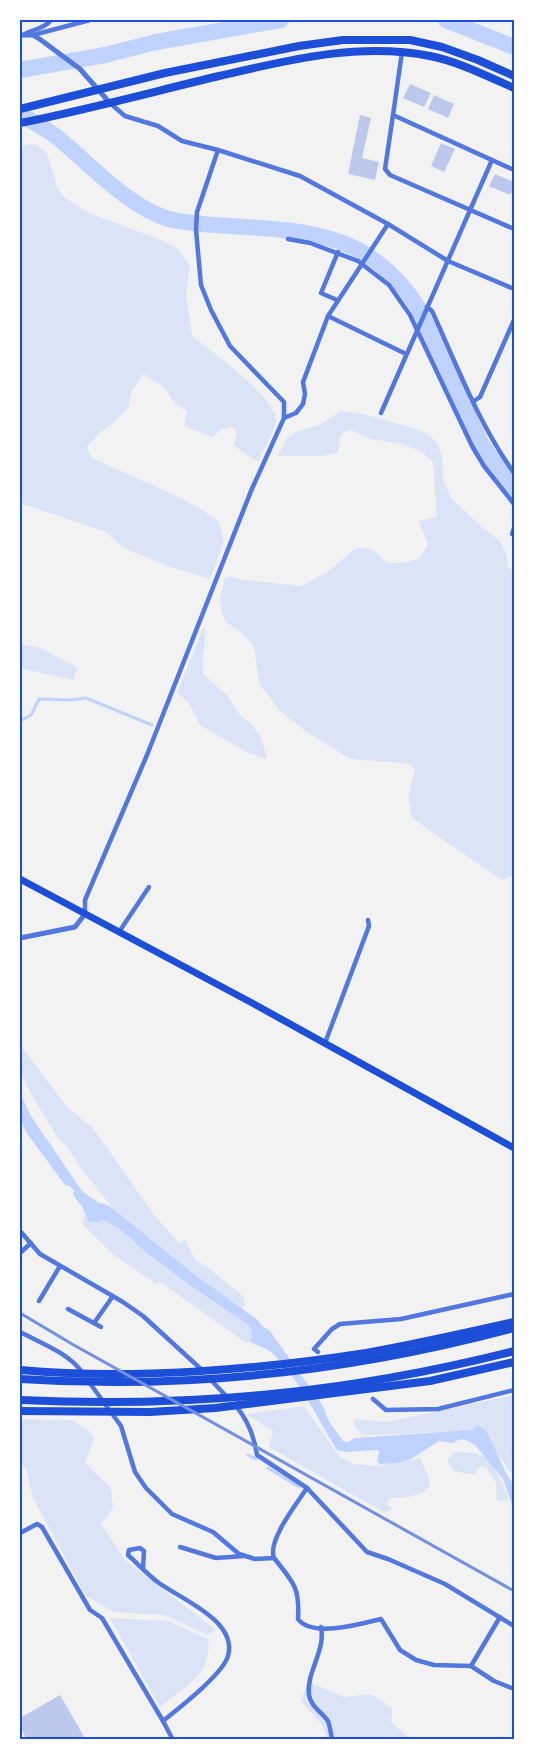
<svg xmlns="http://www.w3.org/2000/svg" width="534" height="1759" viewBox="0 0 534 1759" font-family="'PT Sans Narrow',sans-serif">
	<style>
		.green { fill: #dbe4f7 }
		.water { fill: #bfd3fe }
		.lines { fill: none; stroke-linecap: round; stroke-linejoin: round }
		.stream { stroke: #bfd3fe; stroke-width: 3 }
		.river { stroke: #bfd3fe; stroke-width: 16 }
		.building { fill: #bdc9ec }
		.minor { stroke: #5277de; stroke-width: 4.5 }
		.tertiary { stroke: #5277de; stroke-width: 5 }
		.primary { stroke: #1d4ed8; stroke-width: 7 }
		.trunk { stroke: #1d4ed8; stroke-width: 8 }
		.motorway { stroke: #1d4ed8; stroke-width: 8 }
		.rail { stroke: #7290e2; stroke-width: 3 }
		.neatline { fill: none; stroke: #1d4ed8; stroke-width: 2 }
	</style>
	<rect width="100%" height="100%" fill="#f2f2f2"/>
	<!-- green -->
	<g class="green">
		<path d="M36 144 47 153 57 187 65 198 89 213 166 242 178 249 190 266 186 293 192 336C210 350 279 399 276 422 274 432 262 451 258 461L251 458 234 445 237 434 233 427 220 430 212 437 184 426 187 411 174 403 165 388 143 374 131 392 129 407 112 424 99 433 87 447 92 458 179 497 201 509 219 522 224 542 210 579 170 567 124 548 106 532 20 503V146Z"/>
		<path d="M341 411 363 414 414 428 427 434 437 443 442 456 443 479 451 498 482 527 499 540 506 553 508 567 514 572V875L502 880 413 819C406 799 409 790 415 770L410 764 351 759 311 735 280 711 259 683 254 647 243 634 226 622 222 614 220 598 225 578 231 577 244 580 301 586 326 573 356 548H370L388 563H404L420 558 428 544 418 521 437 517 433 462 420 451 402 444 371 439 351 430 344 432 340 437 338 452 322 456H278L286 440 296 432 319 425Z"/>
		<path d="M204 626C208 643 200 657 203 674L227 695 238 713 252 725 261 737 267 758H264L246 752 200 725 189 703 177 693Z"/>
		<path d="M20 644 41 648 78 668 73 680 20 668Z"/>
		<path d="M20 1045 68 1108 92 1127 155 1216 179 1243 185 1240 196 1261 206 1266 244 1297 245 1303 243 1308 196 1279 115 1211 78 1164 67 1146 57 1137 33 1097 20 1072Z"/>
		<path d="M84 1214 88 1221 102 1220 114 1224 155 1259 194 1286 202 1295 247 1324 252 1328 253 1336 250 1342 246 1343 159 1281 156 1284 114 1255 83 1225Z"/>
		<path d="M514 1395V1477L485 1438 451 1432 363 1435 355 1427 354 1419 387 1422Z"/>
		<path d="M304 1406 339 1456 354 1464 375 1466 420 1458C423 1465 428 1473 429 1481 431 1498 401 1497 389 1499L387 1504 393 1509 385 1513 269 1447 273 1431 246 1414Z"/>
		<path d="M20 1419 73 1420 91 1433 94 1438 85 1463 111 1488 113 1508 101 1524 125 1560 216 1630 207 1635 164 1615 114 1612 86 1596 33 1498 26 1468 20 1465Z"/>
		<path d="M455 1452 475 1453 489 1458 504 1487 508 1500 497 1501 496 1483 486 1467H480L473 1475 454 1471 447 1461Z"/>
		<path d="M110 1618 168 1621 208 1639C214 1673 183 1688 160 1707Z"/>
		<path d="M308 1682 344 1697 371 1694 393 1709 391 1722 410 1739H326L323 1726 301 1701Z"/>
	</g>
	<!-- water -->
	<path class="water" d="M20 1093 31 1116 82 1191 99 1203 108 1205 195 1275 258 1320 262 1326 270 1331 323 1406 328 1420 343 1441 348 1442 355 1438 472 1430 477 1425 486 1430 507 1475 514 1485V1511L503 1479 475 1445 468 1441 461 1439 452 1443 439 1441 411 1459 397 1463 380 1464 377 1461 379 1451 377 1450 345 1452 337 1450C318 1420 298 1376 271 1352 265 1347 257 1346 250 1342 253 1334 253 1330 247 1324 212 1302 180 1278 147 1253 132 1241 121 1226 102 1220L98 1222 88 1221 83 1208 73 1195 74 1191 70 1186 65 1185 26 1132 20 1118Z"/>
	<g class="lines">
		<!-- stream -->
		<g class="stream">
			<path d="M20 721 31 715 39 699 72 700 86 698 152 725"/>
			<path d="M248 1455 256 1459"/>
			<path d="M268 1468 299 1487"/>
		</g>
		<!-- river -->
		<g class="river">
			<path d="M446 20 514 47"/>
			<path d="M20 70 105 55 156 42 281 20"/>
			<path d="M20 114C32 122 47 129 58 138 91 165 128 207 169 219 189 224 212 225 232 226 312 231 372 234 419 309L482 445 514 490"/>
		</g>
	</g>
	<!-- building -->
	<g class="building">
		<path d="M410 84 431 93 424 107 403 98Z"/>
		<path d="M434 95 454 104 448 118 428 109Z"/>
		<path d="M360 115 371 118 362 158 379 162 375 180 348 174Z"/>
		<path d="M441 143 455 149 444 172 431 166Z"/>
		<path d="M495 174 514 182V194L512 192 510 195 489 186Z"/>
		<path d="M60 1695 86 1740H27L22 1730 20 1731V1718Z"/>
	</g>
	<g class="lines">
		<!-- minor -->
		<g class="minor">
			<path d="M23 35C32 29 45 29 51 20"/>
			<path d="M33 35 90 20"/>
			<path d="M402 52 393 115 514 170"/>
			<path d="M111 104 125 116 158 126 182 141 218 150 300 176 388 224 448 261 514 289"/>
			<path d="M393 115 385 169 390 175 514 229"/>
			<path d="M288 239 310 243 358 261 389 285 410 315 472 446 484 466 514 504"/>
			<path d="M337 300 321 293 338 252"/>
			<path d="M427 307 432 311C457 366 479 424 514 473"/>
			<path d="M328 316 406 354"/>
			<path d="M474 401 480 397 514 320"/>
			<path d="M381 413 492 160"/>
			<path d="M284 418 296 413 303 404 305 394 303 382 328 316 388 224"/>
			<path d="M512 534 514 528"/>
			<path d="M85 914V900L147 755 251 491 284 418V402L230 346 211 310 201 285 196 230 197 212 218 150"/>
			<path d="M119 932 149 887"/>
			<path d="M325 1043 369 926 368 920"/>
			<path d="M20 1231 40 1254 123 1302 143 1316 202 1370"/>
			<path d="M20 1253 31 1243"/>
			<path d="M39 1301 60 1266"/>
			<path d="M68 1309 101 1327"/>
			<path d="M94 1323 113 1296"/>
			<path d="M20 1332C41 1343 68 1353 82 1372"/>
			<path d="M318 1352 314 1349 332 1329 340 1324 401 1319 514 1294"/>
			<path d="M210 1379 227 1397"/>
			<path d="M89 1382 121 1426 135 1472 146 1488 172 1514 213 1532 239 1554 255 1559 274 1558C267 1541 297 1503 307 1488"/>
			<path d="M373 1399 386 1410 438 1409 514 1390"/>
			<path d="M235 1405C248 1420 254 1435 257 1455L307 1488 367 1552 388 1559 445 1584 514 1626"/>
			<path d="M20 1533 37 1524 42 1527 90 1610 102 1618 163 1721"/>
			<path d="M180 1547 216 1558 244 1556"/>
			<path d="M274 1558C293 1582 300 1587 298 1619 312 1638 361 1624 381 1619L400 1650 416 1660 434 1665 471 1666 494 1681 514 1689"/>
			<path d="M143 1568 144 1551 140 1548 129 1550 128 1555C138 1564 148 1575 159 1583 181 1599 238 1621 228 1656 223 1674 179 1708 163 1721L173 1740"/>
			<path d="M321 1627C326 1651 306 1672 309 1695 311 1707 322 1712 328 1721 330 1726 331 1734 332 1740"/>
			<path d="M471 1666 500 1617"/>
		</g>
		<!-- tertiary -->
		<g class="tertiary">
			<path d="M20 35H33L41 40 80 69 109 102"/>
			<path d="M20 938 75 927 85 914"/>
		</g>
		<!-- primary -->
		<path class="primary" d="M20 879 254 1004 514 1148"/>
		<!-- trunk -->
		<g class="trunk">
			<path d="M20 109 165 73 299 46 343 40H410L442 47 478 60 514 76"/>
			<path d="M20 123C86 110 152 92 219 76 288 60 359 42 430 56 457 61 489 77 514 88"/>
		</g>
		<!-- motorway -->
		<g class="motorway">
			<path d="M20 1370C130 1380 257 1370 366 1353 416 1344 465 1333 514 1322"/>
			<path d="M20 1379C187 1390 353 1371 514 1328"/>
			<path d="M20 1400C191 1408 348 1393 514 1351"/>
			<path d="M20 1411 150 1412 215 1408 430 1381 514 1362"/>
		</g>
		<!-- rail -->
		<path class="rail" d="M20 1313 72 1344 514 1591"/>
	</g>
	<!-- border -->
	<rect width="534" height="1759" fill="none" stroke="#ffffff" stroke-width="42"/>
	<rect x="21" y="21" width="492" height="1717" class="neatline"/>
</svg>
